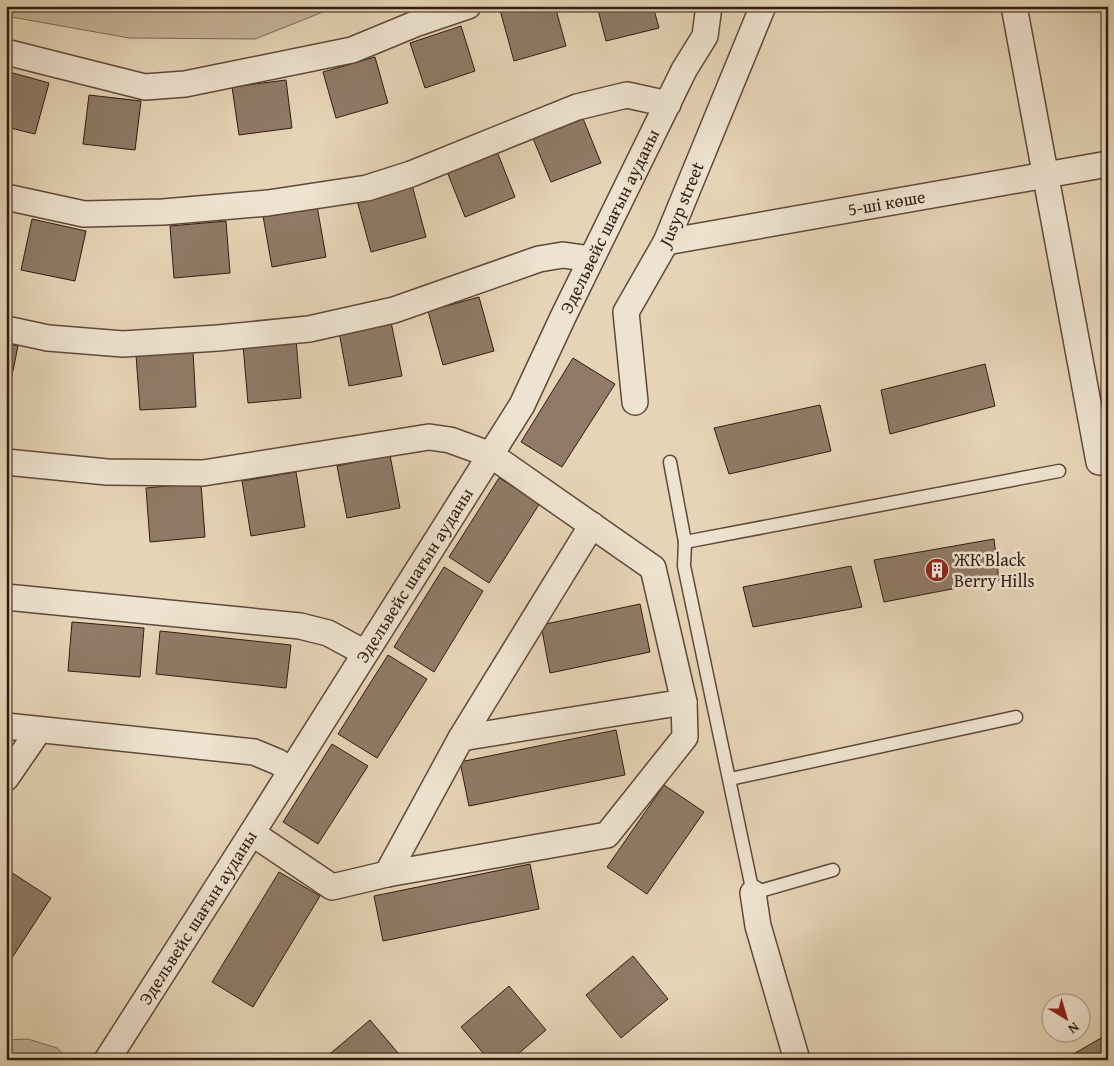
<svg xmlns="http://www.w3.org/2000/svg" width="1114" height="1066" viewBox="0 0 1114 1066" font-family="'Gentium Book Plus',serif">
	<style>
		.green { fill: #c7b59a; stroke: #7c6856 }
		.building { fill: #8f7b67; stroke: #321b11 }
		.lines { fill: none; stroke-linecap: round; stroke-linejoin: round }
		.service-casing { stroke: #5f493a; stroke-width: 15 }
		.minor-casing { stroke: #5f493a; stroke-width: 28 }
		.service { stroke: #eee3d0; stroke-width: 12 }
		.minor { stroke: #eee3d0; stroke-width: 25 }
		.labels { text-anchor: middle; stroke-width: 5; stroke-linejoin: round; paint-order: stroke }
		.street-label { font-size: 18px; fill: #321b11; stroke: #eee3d0 }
		.poi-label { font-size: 18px; fill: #321b11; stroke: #eee3d0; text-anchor: start }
	</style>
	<rect width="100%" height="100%" fill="#e5d4b6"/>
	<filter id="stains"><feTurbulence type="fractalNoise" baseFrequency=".004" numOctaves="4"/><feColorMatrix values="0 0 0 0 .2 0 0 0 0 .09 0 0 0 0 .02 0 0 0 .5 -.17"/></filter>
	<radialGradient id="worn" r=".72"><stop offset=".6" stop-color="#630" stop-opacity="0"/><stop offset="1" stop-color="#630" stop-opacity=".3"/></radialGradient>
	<!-- green -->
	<g class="green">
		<path d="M6 6H338L255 39 129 38 6 16Z"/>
		<path d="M28 1039 57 1048 69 1060H6V1040Z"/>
	</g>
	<!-- building -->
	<g class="building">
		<path d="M513 6H555L566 46 514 61 500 10Z"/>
		<path d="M597 6H653L659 28 606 41Z"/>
		<path d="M461 26 475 71 425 88 410 43Z"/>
		<path d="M375 57 388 103 336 118 323 72Z"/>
		<path d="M6 71 49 83 35 134 6 127Z"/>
		<path d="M286 80 292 128 239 135 232 87Z"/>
		<path d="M89 95 141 101 135 150 83 144Z"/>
		<path d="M582 116 601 163 551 182 532 136Z"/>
		<path d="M496 149 515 197 465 217 446 169Z"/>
		<path d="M412 185 426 237 371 252 357 200Z"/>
		<path d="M317 206 326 257 272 267 263 216Z"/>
		<path d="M32 219 86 231 75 281 21 270Z"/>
		<path d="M226 221 230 273 174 278 170 226Z"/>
		<path d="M479 297 494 351 443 365 428 311Z"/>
		<path d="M391 322 402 376 349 386 339 332Z"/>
		<path d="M296 340 301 398 248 403 243 345Z"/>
		<path d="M6 344 18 346 8 395H6Z"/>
		<path d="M193 351 196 407 140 410 136 355Z"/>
		<path d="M573 358 615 384 562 467 521 442Z"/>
		<path d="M985 364 995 406 890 434 881 390Z"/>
		<path d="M820 405 831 451 729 474 714 428Z"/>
		<path d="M390 455 400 508 347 518 337 466Z"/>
		<path d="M296 472 305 527 251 536 242 481Z"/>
		<path d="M499 478 540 503 489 583 449 557Z"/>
		<path d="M201 483 205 537 150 542 146 488Z"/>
		<path d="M994 539 999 580 884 602 874 560Z"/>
		<path d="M851 566 862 607 753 627 743 587Z"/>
		<path d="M444 567 483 591 434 672 394 647Z"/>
		<path d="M640 604 650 652 550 673 541 625Z"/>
		<path d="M6 622H11L7 670H6Z"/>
		<path d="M72 622 144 628 140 677 68 671Z"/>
		<path d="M160 631 291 645 286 688 156 674Z"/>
		<path d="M388 655 427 679 377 758 338 734Z"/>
		<path d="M616 730 625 775 469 806 460 762Z"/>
		<path d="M332 744 368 766 318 844 283 822Z"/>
		<path d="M664 785 704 812 647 894 607 867Z"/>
		<path d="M530 864 539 909 383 941 374 896Z"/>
		<path d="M6 869 51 898 6 967Z"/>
		<path d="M279 872 320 896 253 1007 212 982Z"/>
		<path d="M633 956 668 999 621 1038 586 995Z"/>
		<path d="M509 986 546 1030 511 1060H489L461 1027Z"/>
		<path d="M370 1020 404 1060H326L325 1058Z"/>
		<path d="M1108 1034V1060H1063Z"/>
	</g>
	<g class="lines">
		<!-- service casing -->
		<g class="service-casing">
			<g id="service">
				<path d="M670 462 685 542 684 566 753 893 833 870"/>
				<path d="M685 542 1059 471"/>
				<path d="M730 779 1016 717"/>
			</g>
		</g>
		<!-- minor casing -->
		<g class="minor-casing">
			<g id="minor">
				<path d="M1014 6 1099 462 1108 461"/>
				<path d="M6 52 145 87 185 84 352 50 415 24 468 6"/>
				<path d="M6 197 84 214 163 212 268 203 367 188 411 174 577 107 627 95 668 104"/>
				<path id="s1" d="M666 242 1108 164"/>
				<path d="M6 329 48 338 123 344 218 338 309 329 394 310 539 259 563 255 591 259"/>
				<path id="s2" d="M635 402 626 312 666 242 763 6"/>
				<path d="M6 462 107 472 203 473 429 437 450 440 491 455 653 568 684 702 685 737 607 835 387 874 332 887 252 833"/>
				<path d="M6 597 300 626 328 633 365 653"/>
				<path d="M6 726 254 752 278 762 291 771"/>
				<path d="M461 738 684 702"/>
				<path d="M6 778 39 730"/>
				<path d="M387 874 461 738 592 525"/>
				<path d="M753 893 758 926 797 1060"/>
				<path id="s3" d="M107 1060 252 833 522 405 563 317 684 70 705 36 709 6"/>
			</g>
		</g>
		<!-- service -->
		<use href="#service" class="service"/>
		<!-- minor -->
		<use href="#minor" class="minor"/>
	</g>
	<!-- icons -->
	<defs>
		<g id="building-disc" transform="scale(1.25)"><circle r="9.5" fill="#8f2418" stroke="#eee3d0"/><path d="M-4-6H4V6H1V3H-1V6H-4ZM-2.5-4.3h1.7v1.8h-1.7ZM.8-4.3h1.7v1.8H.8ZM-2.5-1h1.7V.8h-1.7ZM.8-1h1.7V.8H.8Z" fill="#fff"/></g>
	</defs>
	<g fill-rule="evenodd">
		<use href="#building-disc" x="937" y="570"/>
	</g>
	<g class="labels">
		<!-- street labels -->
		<g class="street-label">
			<text dy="6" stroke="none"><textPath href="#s2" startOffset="212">Jusyp street</textPath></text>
			<text dy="6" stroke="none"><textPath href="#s1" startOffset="224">5-ші көше</textPath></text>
			<text dy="6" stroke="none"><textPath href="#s3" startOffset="979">Эдельвейс шағын ауданы</textPath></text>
			<text dy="6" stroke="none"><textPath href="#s3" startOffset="574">Эдельвейс шағын ауданы</textPath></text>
			<text dy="6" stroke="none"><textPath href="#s3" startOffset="169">Эдельвейс шағын ауданы</textPath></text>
		</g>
		<!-- poi labels -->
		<g class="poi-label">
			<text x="954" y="566">ЖК Black<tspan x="954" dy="21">Berry Hills</tspan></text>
		</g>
	</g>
	<!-- margin -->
	<rect width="1114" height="1066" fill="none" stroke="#e5d4b6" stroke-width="25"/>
	<rect x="8" y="8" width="1099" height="1051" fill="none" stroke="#321b11" stroke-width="2.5"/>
	<rect x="12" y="12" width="1089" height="1041" fill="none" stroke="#321b11"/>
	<!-- north arrow -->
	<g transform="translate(1066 1018) rotate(142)"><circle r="24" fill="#eee3d0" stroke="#a39384"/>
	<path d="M0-4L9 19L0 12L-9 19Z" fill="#8f2418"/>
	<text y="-8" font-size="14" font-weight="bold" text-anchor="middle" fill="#321b11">N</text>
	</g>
	<rect width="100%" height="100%" filter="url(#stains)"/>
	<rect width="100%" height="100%" fill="url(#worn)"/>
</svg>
